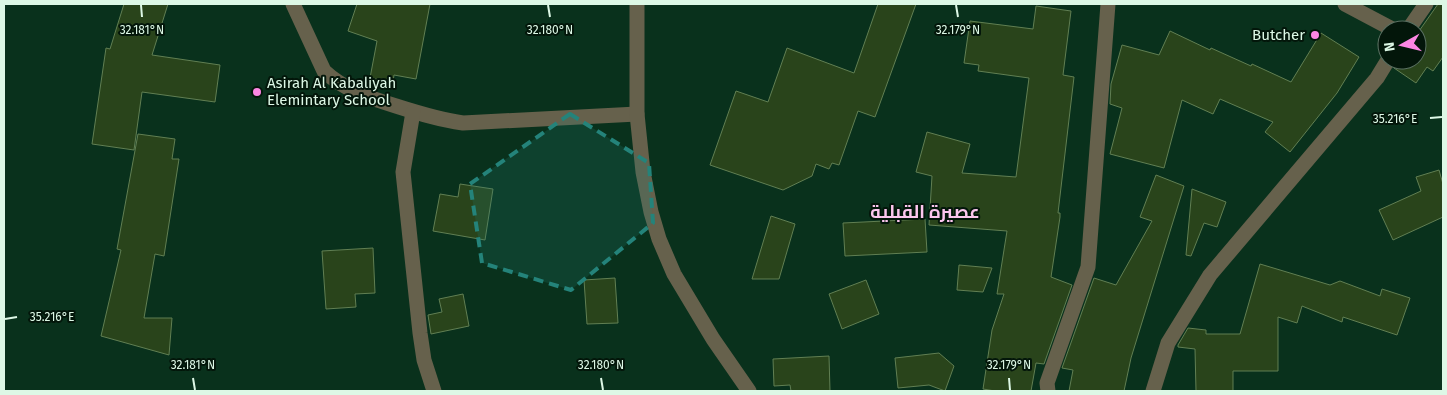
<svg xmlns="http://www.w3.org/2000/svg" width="1447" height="395" viewBox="0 0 1447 395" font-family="'Fira Sans',Cairo,sans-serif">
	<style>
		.building { fill: #29441b; stroke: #617f53 }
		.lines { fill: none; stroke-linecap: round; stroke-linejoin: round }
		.minor { stroke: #66614c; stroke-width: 15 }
		.marked { fill: #24837a; fill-opacity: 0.2; stroke: #24837a; stroke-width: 4; stroke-dasharray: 10 6; stroke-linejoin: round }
		.ticks { fill: none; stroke: #ddf8e6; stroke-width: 2 }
		.poi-dot { fill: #fc86e3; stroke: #03160a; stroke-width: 2 }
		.labels { text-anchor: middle; stroke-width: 4; stroke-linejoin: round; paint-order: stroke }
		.poi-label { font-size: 15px; fill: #ddf8e6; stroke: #03160a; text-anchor: end }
		.quarter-label { font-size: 18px; font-weight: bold; fill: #fcc6ee; stroke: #03160a }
		.ticks-label { font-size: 12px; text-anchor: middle; fill: #ddf8e6; stroke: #03160a; stroke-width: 4; stroke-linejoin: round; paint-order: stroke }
	</style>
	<rect width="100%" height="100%" fill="#09311c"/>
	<!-- building -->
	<g class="building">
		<path d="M124 4H168L152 55 220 65 215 102 142 92 134 150 92 144 106 48 110 49Z"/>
		<path d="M357 4H430L416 79 394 75 393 82 370 78 377 41 348 31Z"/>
		<path d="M878 4H916L875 117 858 111 839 165 832 163 829 169 816 164 812 176 783 190 710 165 736 91 768 102 787 48 854 73Z"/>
		<path d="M1438 4H1443V57L1433 71 1427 67 1416 83 1394 68 1397 60H1417V34Z"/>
		<path d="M1036 6 1071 11 1063 75 1074 77 1058 213H1060V217L1051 277 1072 285 1044 364 1036 363 1031 391H995L983 389 992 330 1004 294H997L1007 231 929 225 932 176 916 172 927 132 970 144 962 173 1016 177 1029 78 978 71 979 65 964 63 970 21 1033 29Z"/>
		<path d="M1170 31 1210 50 1211 48 1251 66 1252 64 1291 82 1321 33 1359 57 1337 93 1290 152 1265 132 1273 122 1220 99 1213 114 1182 100 1164 168 1110 154 1122 108 1110 104 1111 84 1122 45 1159 55Z"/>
		<path d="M138 134 175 139 172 159H179L164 256 155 254 144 318H172L169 355 101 336 121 250 117 249Z"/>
		<path d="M1439 170 1443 184V217L1393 240 1379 210 1421 191 1416 177Z"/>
		<path d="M1156 175 1184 186 1131 358 1124 391H1069L1073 370 1062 368 1094 278 1116 285 1152 221 1140 217Z"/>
		<path d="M460 184 493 189 485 240 433 231 440 194 458 197Z"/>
		<path d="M1192 189 1226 202 1217 227 1204 223 1191 256 1186 255Z"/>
		<path d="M771 216 795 224 779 279H752Z"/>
		<path d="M925 219 927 252 845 256 843 223Z"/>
		<path d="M373 248 375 293 355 294 356 307 326 309 322 251Z"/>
		<path d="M1260 264 1330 285 1340 281 1380 296 1382 289 1410 298 1397 335 1343 317 1342 322 1302 306 1297 323 1278 317V371H1233V391H1196L1195 349 1178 347V345L1188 328 1206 330V334H1240Z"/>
		<path d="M959 265 992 268 983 292 957 290Z"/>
		<path d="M615 278 618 323 587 324 584 280Z"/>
		<path d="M866 280 879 314 842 329 829 294Z"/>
		<path d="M463 294 469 326 431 334 428 315 442 312 439 299Z"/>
		<path d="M939 353 954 366 945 391 929 385 898 388 895 358Z"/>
		<path d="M829 356 830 391H791L790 385 774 386 773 359Z"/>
	</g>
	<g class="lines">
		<!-- minor -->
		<g class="minor">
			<path d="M293 4 324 71C344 90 370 98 396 106 418 113 440 120 463 123L637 114"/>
			<path d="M637 4V114L643 172 651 212 659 239 674 274 713 339 749 391"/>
			<path d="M1345 4 1394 30"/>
			<path d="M1408 30 1426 4"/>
			<path d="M413 112 403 172 420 333 424 360 434 391"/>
			<path d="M1048 391 1047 383 1088 267 1108 4"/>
			<path d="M1153 391 1168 343 1210 275 1377 78 1388 60"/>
		</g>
	</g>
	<!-- marked area -->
	<path class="marked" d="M570 114 649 163 653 223 571 290 482 263 470 184Z"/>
	<!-- ticks -->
	<path class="ticks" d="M141 5 142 17M548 5 550 17M956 5 958 17M1430 118 1442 117M5 319 17 317M193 378 195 390M601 378 603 390M1009 378 1010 390"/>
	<!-- markers -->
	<g class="poi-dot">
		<circle cx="1315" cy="35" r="5"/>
		<circle cx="257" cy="92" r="5"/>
	</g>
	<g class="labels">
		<!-- poi labels -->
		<g class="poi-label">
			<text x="1305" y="40">Butcher</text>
			<text x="267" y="88" text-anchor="start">Asirah Al Kabaliyah<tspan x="267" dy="17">Elemintary School</tspan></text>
		</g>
		<!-- quarter labels -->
		<g class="quarter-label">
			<text x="925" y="218">عصيرة القبلية</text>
		</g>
	</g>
	<g class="ticks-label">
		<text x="142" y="34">32.181°N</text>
		<text x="550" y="34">32.180°N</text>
		<text x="958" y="34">32.179°N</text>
		<text x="1395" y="123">35.216°E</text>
		<text x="52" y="321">35.216°E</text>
		<text x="193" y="369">32.181°N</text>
		<text x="601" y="369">32.180°N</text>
		<text x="1009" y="369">32.179°N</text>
	</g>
	<!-- border -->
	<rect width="1447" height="395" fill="none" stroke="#ddf8e6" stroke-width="10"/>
	<!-- north arrow -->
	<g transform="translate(1402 45) rotate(262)"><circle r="24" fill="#03160a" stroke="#5a7062"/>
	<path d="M0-4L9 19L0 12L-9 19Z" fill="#fc86e3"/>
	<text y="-8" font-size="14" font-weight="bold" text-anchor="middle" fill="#ddf8e6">N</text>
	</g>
</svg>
